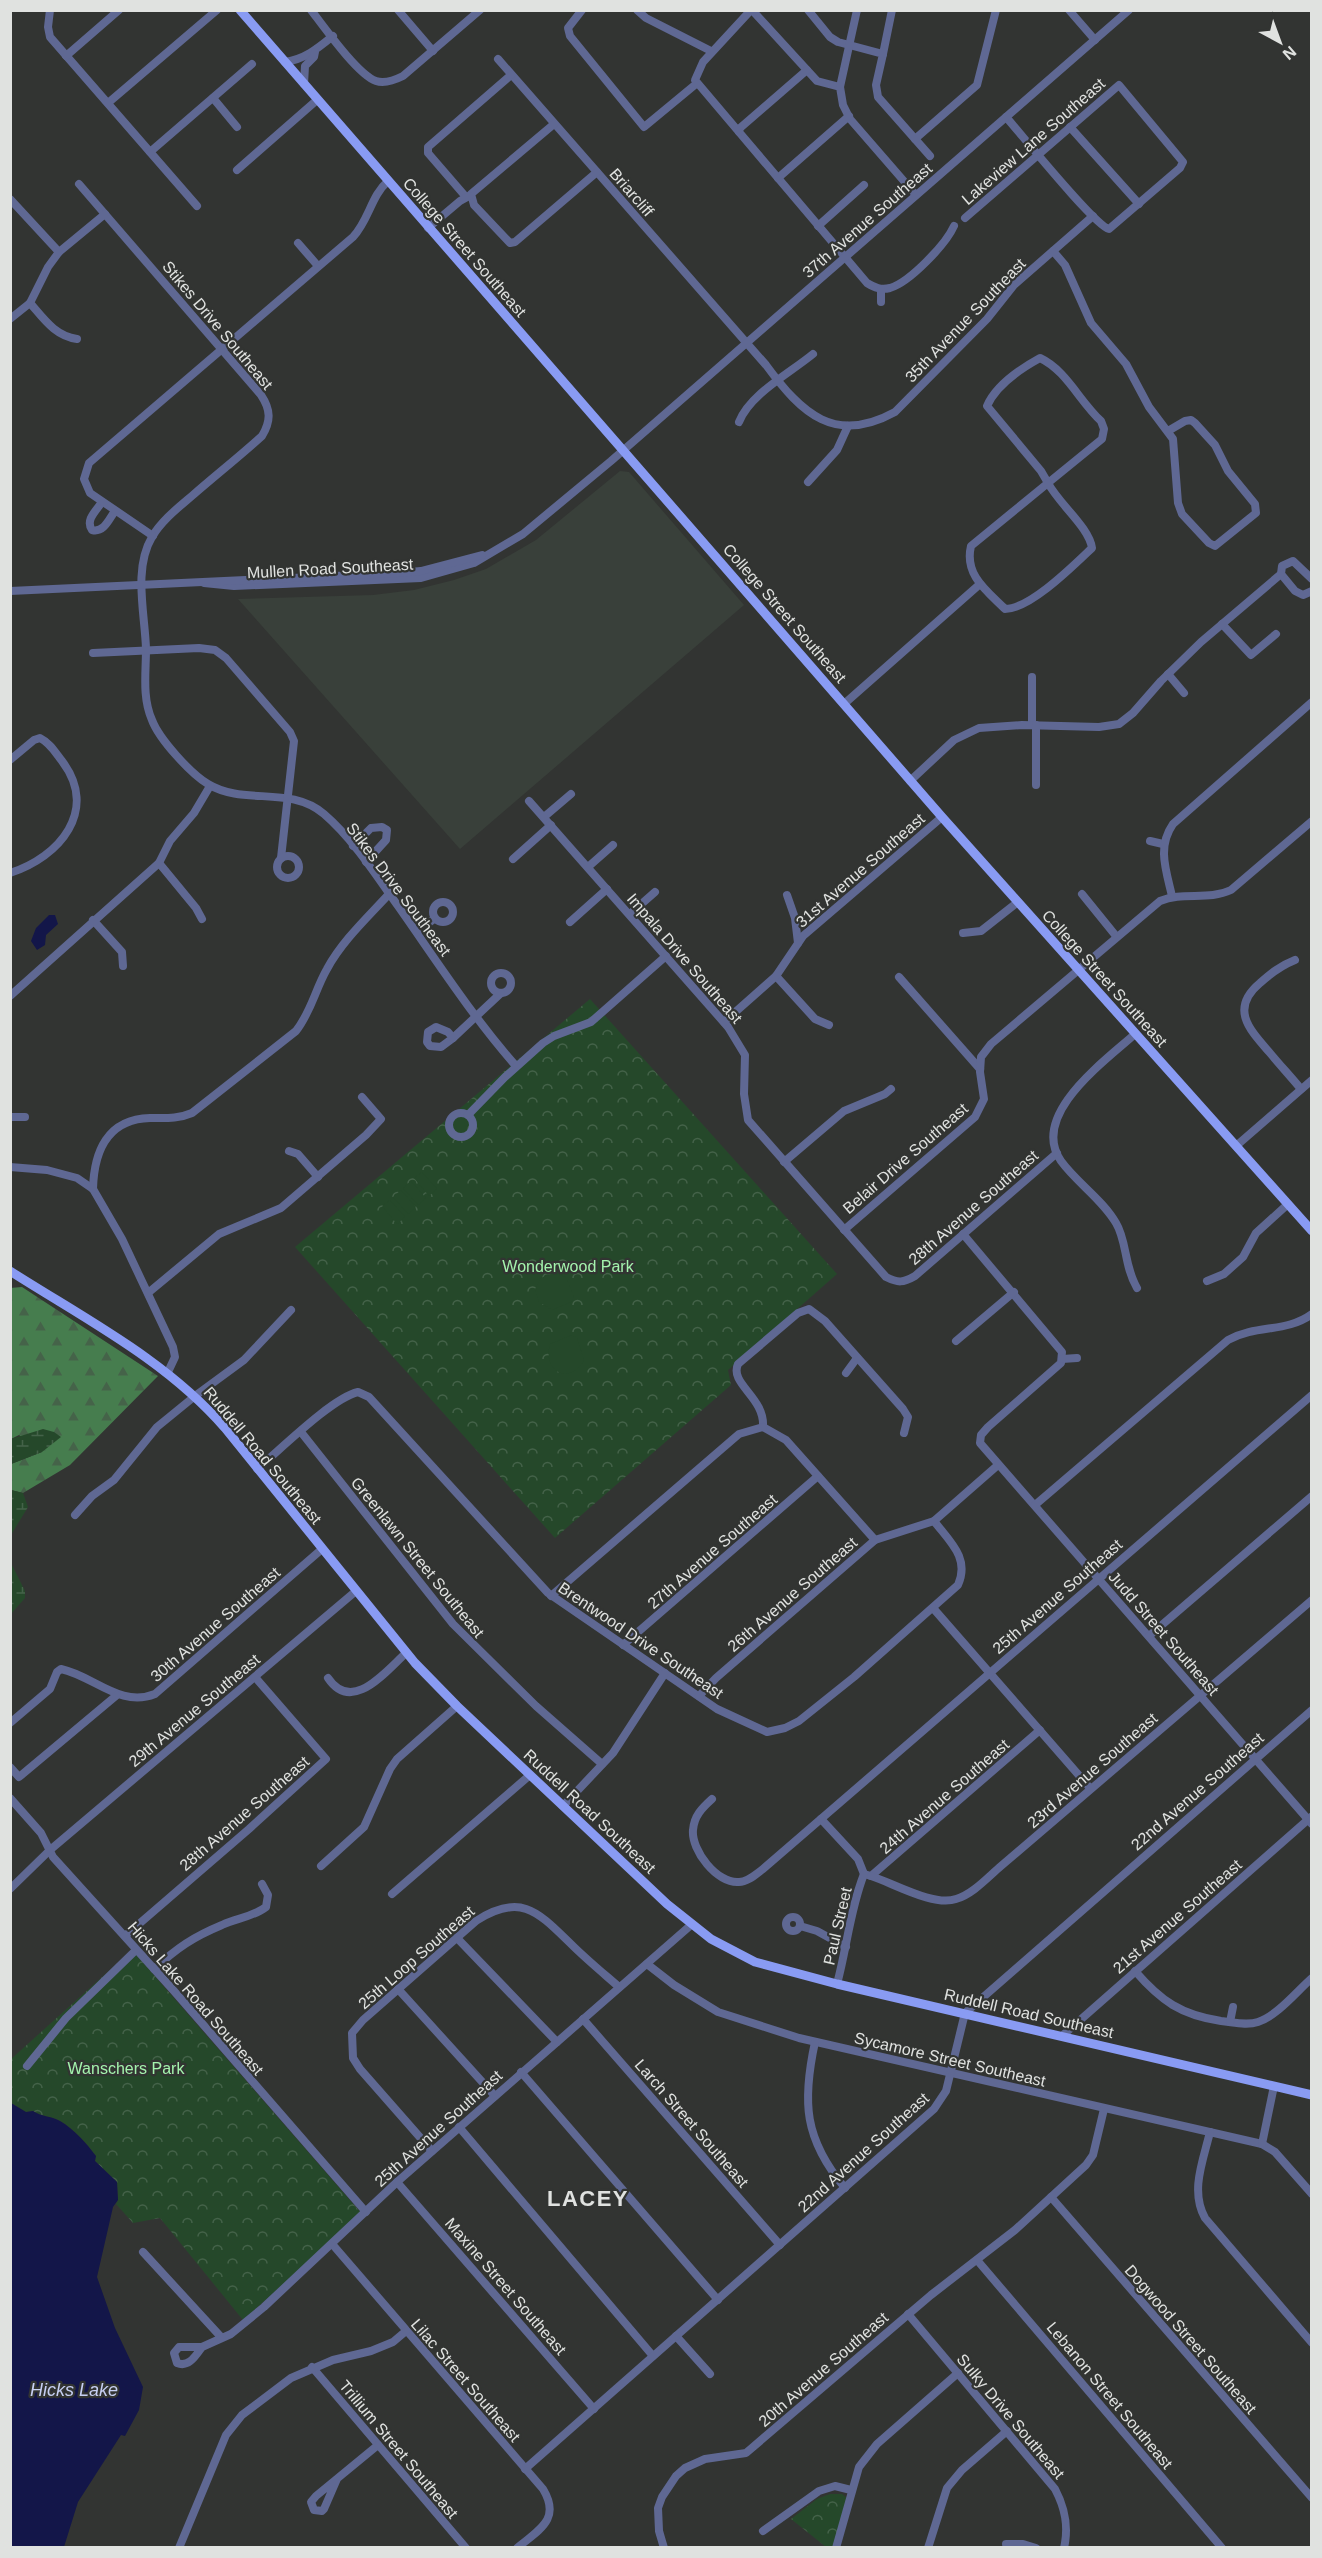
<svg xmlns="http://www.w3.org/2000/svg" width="1322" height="2558" viewBox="0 0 1322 2558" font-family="Arial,sans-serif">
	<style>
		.built { fill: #39403a }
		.forest { fill: url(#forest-firs) }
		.wetland { fill: url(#wetland-marsh) }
		.park { fill: url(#park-crowns) }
		.pitch { fill: #25482a }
		.water { fill: #131649 }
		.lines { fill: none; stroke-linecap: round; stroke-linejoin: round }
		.minor { stroke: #5f6893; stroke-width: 8 }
		.major { stroke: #899bf3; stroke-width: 9 }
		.labels { text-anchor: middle; stroke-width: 4.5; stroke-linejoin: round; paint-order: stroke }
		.street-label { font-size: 16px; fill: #e0e2e0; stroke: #323432 }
		.park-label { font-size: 16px; fill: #a4f3ad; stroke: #323432 }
		.water-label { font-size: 18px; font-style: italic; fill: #c6cff2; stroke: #323432 }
		.district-label { font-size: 22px; font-weight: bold; letter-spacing: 1.5px; fill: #e0e2e0; stroke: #323432 }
	</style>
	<defs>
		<pattern id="forest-firs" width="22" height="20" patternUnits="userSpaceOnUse" patternTransform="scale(1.5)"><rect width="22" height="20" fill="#467d4e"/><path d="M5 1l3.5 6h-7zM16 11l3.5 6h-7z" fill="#456349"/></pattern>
		<pattern id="wetland-marsh" width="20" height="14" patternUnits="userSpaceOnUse" patternTransform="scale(1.5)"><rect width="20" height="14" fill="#25482a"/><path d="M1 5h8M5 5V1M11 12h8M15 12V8" fill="none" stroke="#446249"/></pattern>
		<pattern id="park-crowns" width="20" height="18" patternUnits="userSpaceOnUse" patternTransform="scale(1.5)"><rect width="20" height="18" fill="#25482a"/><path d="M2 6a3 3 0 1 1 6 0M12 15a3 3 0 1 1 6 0" fill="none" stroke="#446249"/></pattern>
	</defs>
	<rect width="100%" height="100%" fill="#323432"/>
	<!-- built -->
	<path class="built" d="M620 471 629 472 744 605 460 849 238 599 373 595 414 590 454 580 486 569 536 540Z"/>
	<!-- forest -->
	<path class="forest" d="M22 1287 158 1376 70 1465 23 1493 11 1490V1464L42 1452 19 1435 11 1439 10 1288Z"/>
	<!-- wetland -->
	<g class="wetland">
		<path d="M43 1429 54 1432 61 1437 42 1452 11 1464V1439Z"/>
		<path d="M11 1490 23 1493 28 1507 11 1535Z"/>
		<path d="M10 1561 25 1591V1598L11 1614Z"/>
	</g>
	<!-- park -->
	<g class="park">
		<path d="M590 999 837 1274 728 1370 731 1385 555 1538 295 1247Z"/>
		<path d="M132 1950 362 2214 243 2320 160 2218 133 2223 116 2204 118 2200 117 2182 95 2161 96 2156C87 2144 74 2129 60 2121 52 2116 42 2117 33 2111L26 2112 11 2103 10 2060Z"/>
		<path d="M830 2494H842L847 2498 833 2547H826L791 2519 817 2499Z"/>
	</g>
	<!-- pitch -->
	<g class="pitch">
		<path d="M422 1172 437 1189 429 1196 414 1178Z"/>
		<path d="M411 1181 426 1198 418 1205 403 1188Z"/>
		<path d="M401 1190 416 1207 408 1214 393 1197Z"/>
		<path d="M390 1200 405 1217 397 1224 382 1206Z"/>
		<path d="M553 1273 566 1277 574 1297 571 1302 552 1310 539 1302 535 1289 541 1278Z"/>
		<path d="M572 1335 577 1338 584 1360C571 1385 542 1373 550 1344Z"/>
	</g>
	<!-- water -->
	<g class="water">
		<path d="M49 915H55L58 924 46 935 45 945 37 950 31 941 36 928Z"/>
		<path d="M11 2103 26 2112 33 2111C42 2117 52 2116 60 2121 74 2129 87 2144 96 2156L95 2161 117 2182 118 2200 113 2207 97 2277 115 2328 143 2387 139 2410 125 2436 121 2435 78 2502 64 2547H11Z"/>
	</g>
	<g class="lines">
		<!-- minor -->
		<g class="minor">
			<path d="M50 10 48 27 50 37 197 206"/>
			<path d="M311 10C324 27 358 75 376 81 385 84 395 80 403 76L480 10"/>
			<path d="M398 10 433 51"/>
			<path d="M582 10 568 28 570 36 644 127 696 84"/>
			<path d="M637 10 646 18 711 51"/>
			<path d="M752 10 817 81 840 87 843 105 850 119 916 195"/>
			<path d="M808 10 830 37 838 42 883 54 876 85 878 97 930 156"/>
			<path d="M1069 10 1095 40"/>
			<path d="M883 54 892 10"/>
			<path d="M66 56 119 10"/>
			<path d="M498 59 766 365C802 414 835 445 895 412L987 319 1014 285 1093 216"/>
			<path d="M285 62C305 59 317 49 333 36"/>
			<path d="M807 70 740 128 739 132 867 283C875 288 881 290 890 288 910 282 946 244 954 226"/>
			<path d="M304 84 305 66 314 57 315 52"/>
			<path d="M840 87 857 10"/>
			<path d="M213 98 237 127"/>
			<path d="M108 103 217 10"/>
			<path d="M554 124 471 194 474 205 510 243 515 242 597 172"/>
			<path d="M1070 127 1139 204"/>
			<path d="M739 132 695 80 703 62 751 10"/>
			<path d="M915 139 977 85 996 10"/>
			<path d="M150 152 252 64"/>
			<path d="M237 170 317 100"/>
			<path d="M778 178 849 116"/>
			<path d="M79 184 261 395C271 410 271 421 262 436 240 456 216 475 193 495 179 507 162 520 152 537 133 569 145 614 146 649 146 672 142 698 152 720 159 739 191 774 208 784 244 806 290 785 324 814 353 839 376 875 398 906 436 960 472 1016 516 1066"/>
			<path d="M466 197 428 153V147L511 75"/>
			<path d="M10 199 59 252"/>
			<path d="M965 218 1119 85 1183 162 1180 168 1109 229C1094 225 1022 135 1006 117"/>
			<path d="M818 226 864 185"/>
			<path d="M428 228 460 201 469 196"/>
			<path d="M298 243 318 266"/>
			<path d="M1053 251 1065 265 1091 323 1126 364 1149 407 1173 439 1178 503 1182 514 1209 543 1215 546 1256 513 1255 504 1228 471 1215 445 1195 423 1191 420 1185 421 1168 431"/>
			<path d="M881 289V302"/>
			<path d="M30 303C44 319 55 336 77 339"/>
			<path d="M10 319 30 303 48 267 59 252 105 214"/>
			<path d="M1040 358C1066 370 1080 402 1101 421L1104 429 1102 439 1048 483 1041 471 987 406C996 385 1020 369 1040 358Z"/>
			<path d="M739 422C750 394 790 373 813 354"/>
			<path d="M808 482 837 450 848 426"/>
			<path d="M1048 483C1059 504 1089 527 1092 548 1073 566 1030 609 1005 609 987 591 964 575 971 546Z"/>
			<path d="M102 502C96 511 85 520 92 530 104 533 109 519 115 511"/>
			<path d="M153 536 90 493 84 479 89 463 353 237C369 220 371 196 388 181"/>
			<path d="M1312 579 1293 561 1282 566 1281 574 1295 591 1303 595 1312 591"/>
			<path d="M204 583 234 586 421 578 474 563 523 534 611 461 1129 10"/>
			<path d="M10 591 398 573 421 571 482 555"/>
			<path d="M1222 624 1251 655 1276 634"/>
			<path d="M93 653 199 648 215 650 226 658 290 732 294 741 281 858"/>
			<path d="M1168 674 1184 693"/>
			<path d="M844 704 980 584"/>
			<path d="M1032 725V677"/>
			<path d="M10 760 34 740 40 738C50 743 55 752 62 761 99 810 60 857 10 873"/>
			<path d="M910 781 954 740 979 728 1022 725 1099 727 1119 724 1133 713 1161 681 1201 642 1281 574"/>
			<path d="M1036 785V725"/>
			<path d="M529 801 728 1027 745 1055 744 1094 748 1120 886 1277C898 1283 903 1283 915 1276L1057 1153"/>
			<path d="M544 817 571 794"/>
			<path d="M1150 841 1163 844"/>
			<path d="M353 846 371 828 382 827 387 830 386 840 366 862"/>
			<circle cx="288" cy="867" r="11"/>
			<path d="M513 859 551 825"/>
			<path d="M159 863 196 908 202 919"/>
			<path d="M588 867 613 845"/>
			<path d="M1082 894 1116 936"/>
			<path d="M787 895 795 918 798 943"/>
			<path d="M1172 896C1166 870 1157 847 1173 824L1312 702"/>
			<circle cx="443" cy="912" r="10"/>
			<path d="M630 914 655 892"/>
			<path d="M93 920 122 952 123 966"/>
			<path d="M570 922 607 889"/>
			<path d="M417 932 435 918"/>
			<path d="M963 933 981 931 1018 902"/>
			<path d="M1295 960C1280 966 1271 973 1260 983 1229 1009 1250 1030 1270 1053 1280 1065 1291 1077 1301 1089"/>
			<circle cx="501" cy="983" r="10"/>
			<path d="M776 976 815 1019 829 1025"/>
			<path d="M899 977 980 1069"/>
			<path d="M10 996 159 863 170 841 194 813 210 786"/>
			<path d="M724 1022 776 976 803 936 942 817"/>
			<path d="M436 1027 448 1032 453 1038 441 1047 430 1046 427 1042 428 1032Z"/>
			<path d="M1135 1034C1105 1061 1029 1115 1061 1161 1077 1183 1102 1199 1116 1223 1127 1241 1124 1266 1137 1288"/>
			<path d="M453 1038 501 993"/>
			<circle cx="461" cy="1125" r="12"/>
			<path d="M468 1115 505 1077 543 1043 554 1036 591 1022 666 956"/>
			<path d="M10 1117H25"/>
			<path d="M1236 1146 1312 1080"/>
			<path d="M289 1151 298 1154 318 1177"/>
			<path d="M784 1162 844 1111 885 1094 891 1089"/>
			<path d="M10 1167 47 1170 77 1178 93 1189 122 1239 173 1347 175 1357 168 1372"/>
			<path d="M93 1189C94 1152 107 1119 150 1118 166 1118 178 1119 192 1113L296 1031C311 1012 315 990 327 969 342 941 368 917 389 894"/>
			<path d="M844 1230 975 1117 984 1099 980 1072 981 1057 991 1044 1160 901C1183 891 1208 901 1231 890L1312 821"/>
			<path d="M963 1234 1062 1352 1061 1363 988 1427 981 1435 980 1443 1312 1824"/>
			<path d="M1207 1281 1224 1274 1243 1257 1256 1233 1288 1204"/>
			<path d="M148 1293 219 1234 281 1208 366 1135 381 1119 362 1097"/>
			<path d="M956 1341 1014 1292"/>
			<path d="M1062 1359 1077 1358"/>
			<path d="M846 1373 857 1358"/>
			<path d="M763 1427C765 1397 729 1384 738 1364L798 1313 809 1309 825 1321 903 1409 908 1417 904 1433"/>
			<path d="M763 1427 786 1440 875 1540"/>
			<path d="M301 1432 453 1624 536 1706 602 1764"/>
			<path d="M257 1469C281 1449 332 1398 358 1392L369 1397 548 1593 717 1709 767 1732 785 1728 799 1721 854 1677 958 1585C970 1558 950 1542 934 1521"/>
			<path d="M1035 1505 1228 1340C1258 1324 1286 1333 1312 1314"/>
			<path d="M75 1515 92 1496 114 1480 157 1427 195 1396 244 1360 291 1310"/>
			<path d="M551 1596 739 1434 763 1427"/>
			<path d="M933 1608 1090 1788"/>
			<path d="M1149 1636 1312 1496"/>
			<path d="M623 1645 818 1476"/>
			<path d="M328 1678C352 1714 385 1672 406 1653"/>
			<path d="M699 1696 716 1678 875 1540 934 1521 998 1465"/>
			<path d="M10 1723 50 1689 57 1672 61 1669C94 1676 120 1708 155 1694L322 1549"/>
			<path d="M10 1767 19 1777 117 1695"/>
			<path d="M10 1798 41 1833 53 1857 174 1991 366 2212"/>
			<path d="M712 1799C702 1808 694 1816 693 1830 691 1850 717 1884 739 1882 748 1882 756 1874 763 1869L1312 1395"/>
			<path d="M563 1806 613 1753 665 1673"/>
			<path d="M821 1819 858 1859 864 1874"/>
			<path d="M321 1866 364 1827 390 1769 397 1759 457 1706"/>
			<path d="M864 1874 871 1876 1040 1730"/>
			<path d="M871 1876C893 1883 934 1907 956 1899 973 1894 988 1877 1001 1866L1312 1600"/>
			<path d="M10 1889 50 1850 356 1591"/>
			<path d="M392 1894 530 1775"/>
			<circle cx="793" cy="1924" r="7"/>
			<path d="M800 1926 817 1931 846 1947"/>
			<path d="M125 1936 249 1829 326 1759 255 1677"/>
			<path d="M457 1938 557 2042"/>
			<path d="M647 1964 674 1985 718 2012 799 2038 1262 2144 1275 2152 1312 2194"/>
			<path d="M154 1969C177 1948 193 1937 222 1925 237 1918 253 1917 266 1907L268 1895 262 1884"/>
			<path d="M1135 1971C1161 2001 1181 2015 1221 2021 1233 2022 1246 2026 1258 2022 1278 2015 1296 1992 1312 1978"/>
			<path d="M837 1984C847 1947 850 1910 864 1874"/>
			<path d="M398 1989 495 2096"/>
			<path d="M583 2019 780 2245"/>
			<path d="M1230 2022 1233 2007"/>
			<path d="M1062 2036 1311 1817"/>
			<path d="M815 2042C802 2102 804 2139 845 2188"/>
			<path d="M27 2066 66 2018 136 1950"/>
			<path d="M521 2072 718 2300"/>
			<path d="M459 2127 653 2356"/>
			<path d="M1210 2132C1203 2161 1190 2191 1205 2218L1312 2343"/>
			<path d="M1262 2144 1274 2086"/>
			<path d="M432 2151 360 2069 353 2058 352 2033 363 2020 476 1921C521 1892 538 1912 571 1944 586 1959 603 1973 619 1987"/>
			<path d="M397 2182 594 2409"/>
			<path d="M1051 2197 1312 2498"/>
			<path d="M333 2245 543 2489C561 2519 540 2529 517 2548"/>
			<path d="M143 2252 221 2337"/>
			<path d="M977 2260 1222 2548"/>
			<path d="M908 2314 1055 2489C1065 2508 1069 2526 1064 2548"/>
			<path d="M676 2336 710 2374"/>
			<path d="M202 2347C196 2355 189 2368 177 2363L174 2353 179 2347H202L231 2334 264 2307 397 2182 691 1925"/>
			<path d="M312 2367 466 2548"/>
			<path d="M525 2469 934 2109 946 2091 965 2013 1312 1710"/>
			<path d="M337 2479 324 2509 322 2511 314 2510 311 2502 316 2496 378 2445"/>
			<path d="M763 2531 819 2491 835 2486 851 2490"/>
			<path d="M1006 2544H1023L1036 2548"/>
			<path d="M179 2548 226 2435 242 2415 291 2378 333 2360 371 2351 393 2342 406 2331"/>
			<path d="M664 2548 659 2531 658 2508 662 2497 676 2476 685 2468 705 2459 746 2453 931 2295 1015 2230 1086 2165 1093 2155 1104 2109"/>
			<path d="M836 2548 859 2467 877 2444 958 2373"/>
			<path d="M928 2548 947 2488 962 2470 1007 2431"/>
		</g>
		<!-- major -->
		<g class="major">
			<path d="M240 10 942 817 1312 1231"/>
			<path d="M10 1271C85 1319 166 1360 225 1428L415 1663 457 1706 667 1904 711 1939 755 1962 837 1984 1312 2095"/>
		</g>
	</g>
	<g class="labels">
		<!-- street labels -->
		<g class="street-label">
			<text transform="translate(1033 141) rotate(-41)" y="6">Lakeview Lane Southeast</text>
			<text transform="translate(632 192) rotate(49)" y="6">Briarcliff</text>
			<text transform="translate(867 220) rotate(-41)" y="6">37th Avenue Southeast</text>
			<text transform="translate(465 247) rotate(49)" y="6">College Street Southeast</text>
			<text transform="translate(965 320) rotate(-46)" y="6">35th Avenue Southeast</text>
			<text transform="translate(218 325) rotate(50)" y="6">Stikes Drive Southeast</text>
			<text transform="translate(330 568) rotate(-3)" y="6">Mullen Road Southeast</text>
			<text transform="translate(785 613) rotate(49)" y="6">College Street Southeast</text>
			<text transform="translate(860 870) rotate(-41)" y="6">31st Avenue Southeast</text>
			<text transform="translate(399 889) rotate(53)" y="6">Stikes Drive Southeast</text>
			<text transform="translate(685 958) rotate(49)" y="6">Impala Drive Southeast</text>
			<text transform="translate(1105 978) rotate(48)" y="6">College Street Southeast</text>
			<text transform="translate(905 1158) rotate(-41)" y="6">Belair Drive Southeast</text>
			<text transform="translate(973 1207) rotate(-41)" y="6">28th Avenue Southeast</text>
			<text transform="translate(263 1455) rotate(50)" y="6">Ruddell Road Southeast</text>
			<text transform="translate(712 1551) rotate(-41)" y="6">27th Avenue Southeast</text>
			<text transform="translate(418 1557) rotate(51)" y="6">Greenlawn Street Southeast</text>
			<text transform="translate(792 1594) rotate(-41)" y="6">26th Avenue Southeast</text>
			<text transform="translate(1057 1596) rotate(-41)" y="6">25th Avenue Southeast</text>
			<text transform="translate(215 1624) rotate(-41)" y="6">30th Avenue Southeast</text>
			<text transform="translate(1164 1633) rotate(49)" y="6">Judd Street Southeast</text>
			<text transform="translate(641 1640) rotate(34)" y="6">Brentwood Drive Southeast</text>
			<text transform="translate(194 1710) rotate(-40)" y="6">29th Avenue Southeast</text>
			<text transform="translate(1092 1770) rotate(-41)" y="6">23rd Avenue Southeast</text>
			<text transform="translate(1197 1791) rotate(-41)" y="6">22nd Avenue Southeast</text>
			<text transform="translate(944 1796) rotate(-41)" y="6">24th Avenue Southeast</text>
			<text transform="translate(590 1811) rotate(43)" y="6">Ruddell Road Southeast</text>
			<text transform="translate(244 1813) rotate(-41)" y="6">28th Avenue Southeast</text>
			<text transform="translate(1177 1916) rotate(-41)" y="6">21st Avenue Southeast</text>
			<text transform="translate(837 1926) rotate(-77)" y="6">Paul Street</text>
			<text transform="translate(416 1957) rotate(-41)" y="6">25th Loop Southeast</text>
			<text transform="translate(196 1998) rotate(49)" y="6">Hicks Lake Road Southeast</text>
			<text transform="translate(1029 2013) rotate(13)" y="6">Ruddell Road Southeast</text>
			<text transform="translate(950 2059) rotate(13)" y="6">Sycamore Street Southeast</text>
			<text transform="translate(692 2123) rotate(49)" y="6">Larch Street Southeast</text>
			<text transform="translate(438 2128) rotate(-42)" y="6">25th Avenue Southeast</text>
			<text transform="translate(863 2152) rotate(-42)" y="6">22nd Avenue Southeast</text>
			<text transform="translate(506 2286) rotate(49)" y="6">Maxine Street Southeast</text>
			<text transform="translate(1191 2339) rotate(49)" y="6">Dogwood Street Southeast</text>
			<text transform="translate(823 2369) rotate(-41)" y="6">20th Avenue Southeast</text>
			<text transform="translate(466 2380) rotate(49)" y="6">Lilac Street Southeast</text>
			<text transform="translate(1110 2395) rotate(50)" y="6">Lebanon Street Southeast</text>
			<text transform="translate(1011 2416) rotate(50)" y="6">Sulky Drive Southeast</text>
			<text transform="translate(399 2449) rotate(50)" y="6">Trillium Street Southeast</text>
		</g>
		<!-- park labels -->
		<g class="park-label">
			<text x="568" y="1272">Wonderwood Park</text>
			<text x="126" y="2074">Wanschers Park</text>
		</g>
		<!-- water labels -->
		<g class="water-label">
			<text x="74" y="2396">Hicks Lake</text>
		</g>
		<!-- district labels -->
		<g class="district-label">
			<text x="588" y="2206">LACEY</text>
		</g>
	</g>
	<!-- border -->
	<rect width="1322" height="2558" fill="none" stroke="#e0e2e0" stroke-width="24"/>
	<!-- north arrow -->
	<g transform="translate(1280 42) rotate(139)" stroke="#323432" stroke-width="4.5" paint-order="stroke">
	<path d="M0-4.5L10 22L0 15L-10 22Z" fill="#e0e2e0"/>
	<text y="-9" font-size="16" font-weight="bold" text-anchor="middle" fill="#e0e2e0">N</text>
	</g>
</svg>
